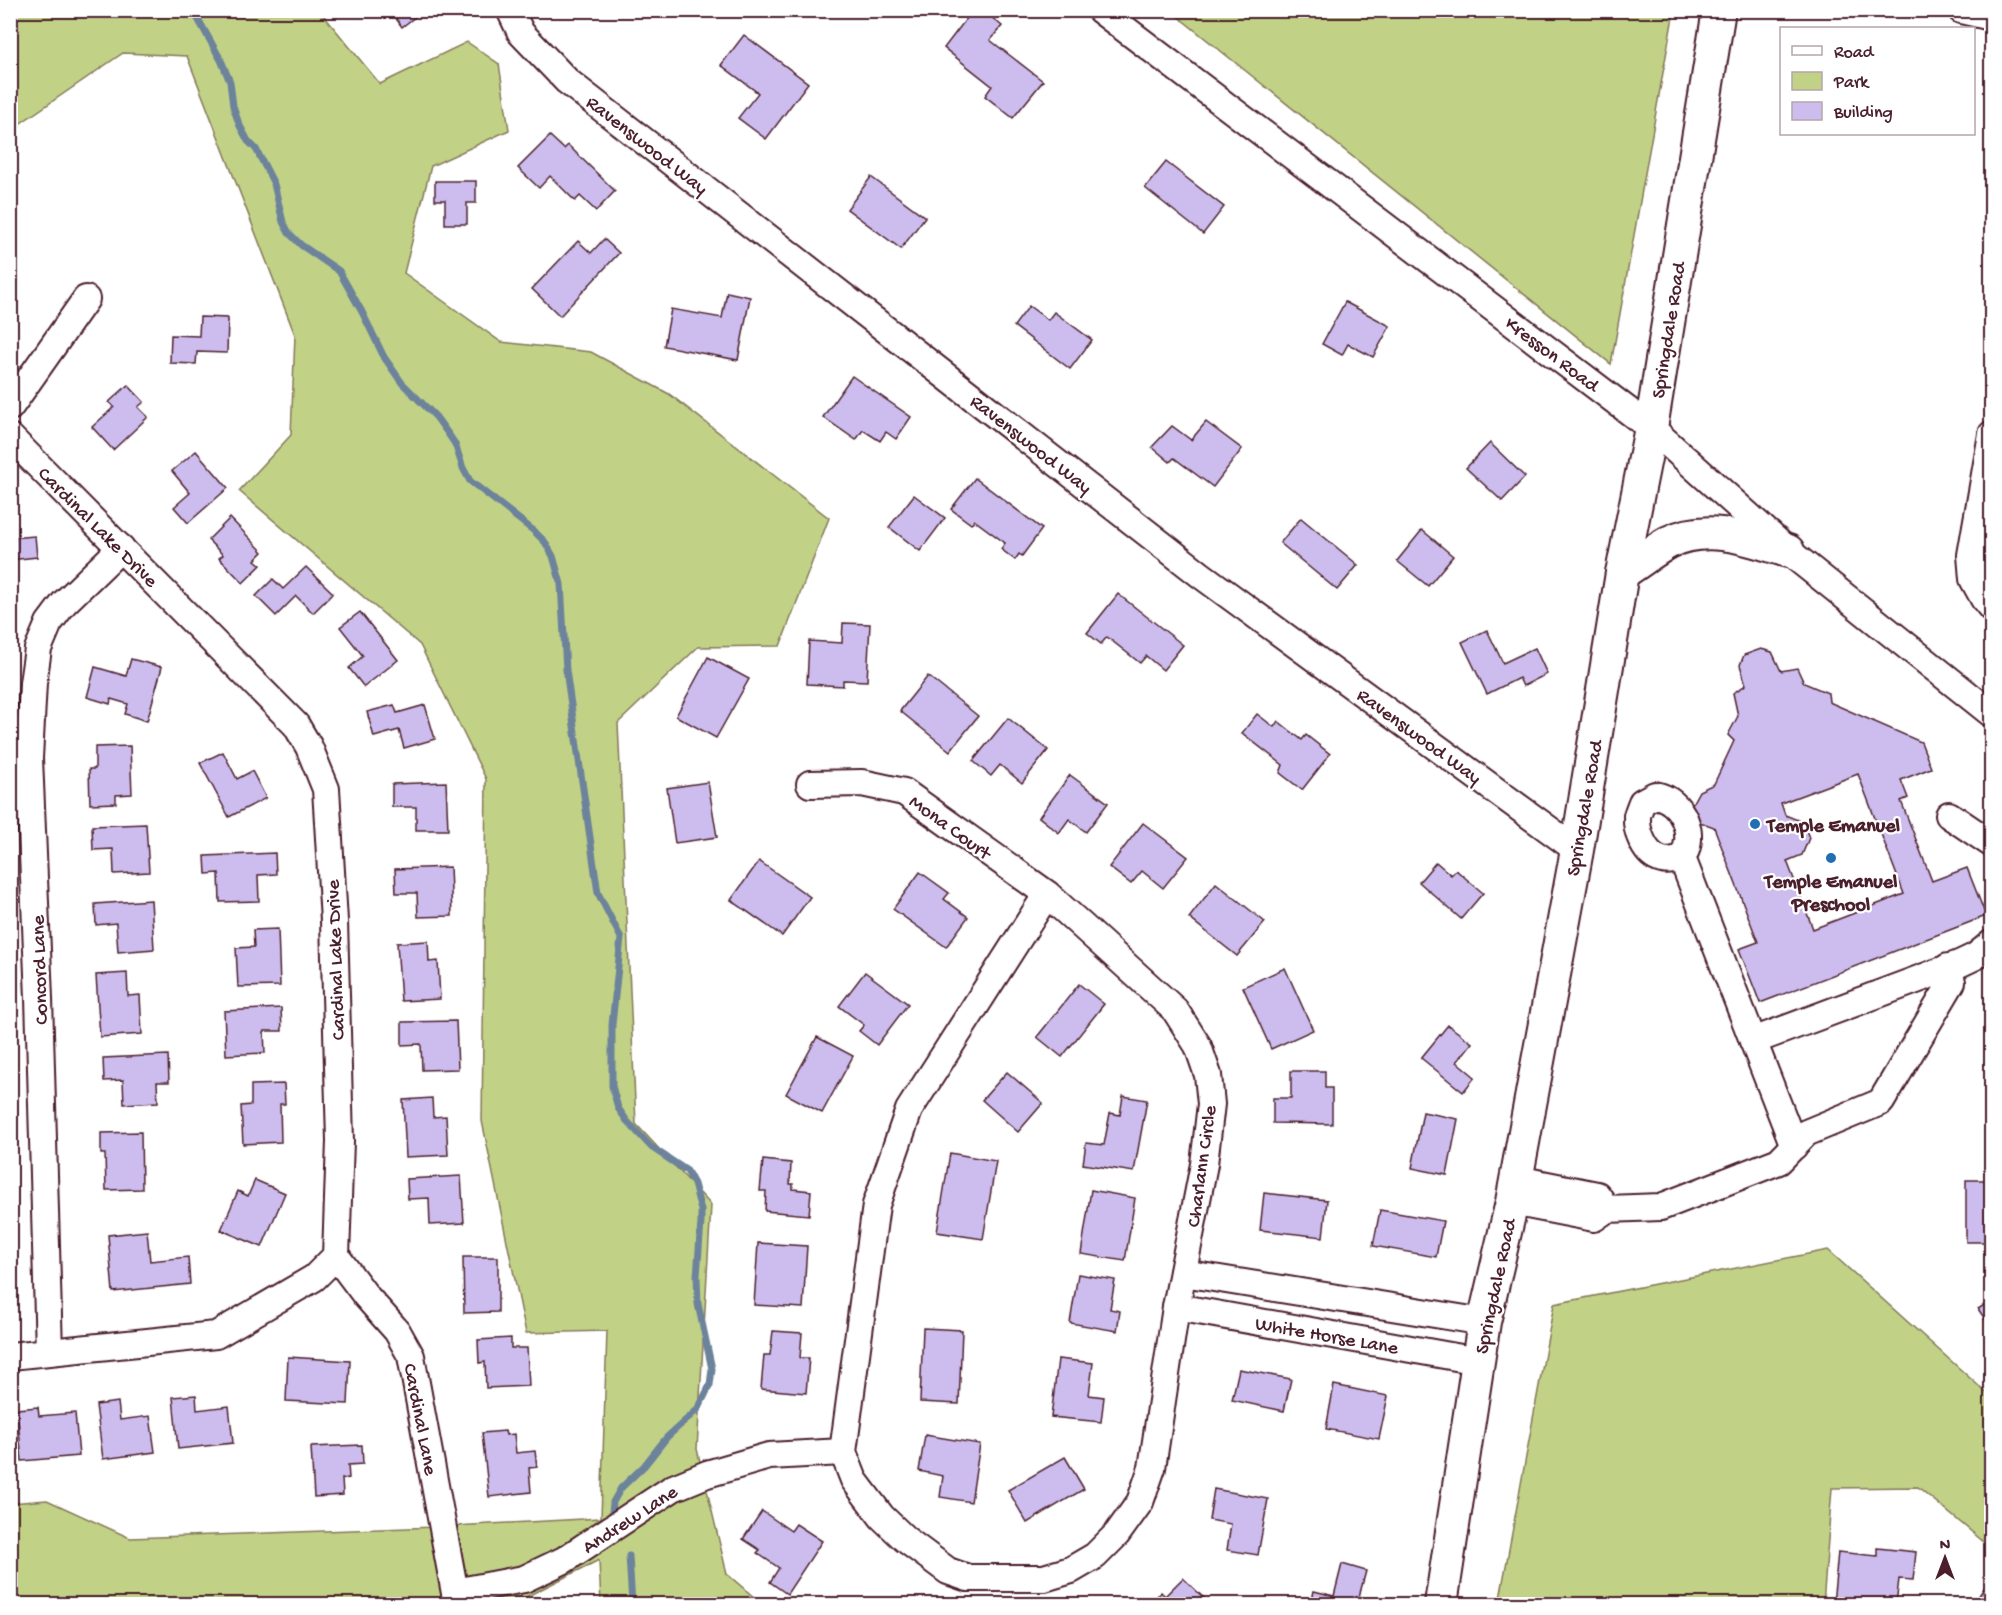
<svg xmlns="http://www.w3.org/2000/svg" width="2002" height="1615" viewBox="0 0 2002 1615" font-family="'Gochi Hand',sans-serif">
	<style>
		.green { fill: #c1d287; stroke: #867859; stroke-width: 1.5 }
		.lines { fill: none; stroke-linecap: round; stroke-linejoin: round }
		.stream { stroke: #6d839b; stroke-width: 7 }
		.building { fill: #cdbdef; stroke: #4a1f2b; stroke-width: 1.5; fill-rule: evenodd }
		.minor-casing { stroke: #4a1f2b; stroke-width: 30 }
		.major-casing { stroke: #4a1f2b; stroke-width: 36 }
		.minor { stroke: #fff; stroke-width: 26 }
		.major { stroke: #fff; stroke-width: 32 }
		.poi-dot { fill: #1f6fb2; stroke: #fff; stroke-width: 2 }
		.labels { text-anchor: middle; stroke-width: 4.5; stroke-linejoin: round; paint-order: stroke }
		.street-label { font-size: 20px; fill: #4a1f2b; stroke: #fff }
		.poi-label { font-size: 20px; font-weight: bold; fill: #4a1f2b; stroke: #fff; text-anchor: start }
	</style>
	<rect width="100%" height="100%" fill="#fff"/>
	<filter id="ink" filterUnits="userSpaceOnUse"><feTurbulence type="fractalNoise" baseFrequency=".0167" numOctaves="2"/><feDisplacementMap in="SourceGraphic" scale="12" xChannelSelector="R" yChannelSelector="G"/><feConvolveMatrix kernelMatrix="1 2 1 2 8 2 1 2 1" color-interpolation-filters="sRGB"/></filter>
	<g filter="url(#ink)">
		<!-- green -->
		<g class="green">
			<path d="M11 11H320L380 84 467 42 499 64 509 130 431 166 404 273 501 342 591 352 669 394 829 518 780 646 698 647 618 723 636 1124 711 1205 697 1449 727 1574 762 1604H601L599 1560 512 1604H11V1503L47 1500 130 1538 437 1527 601 1518 607 1331 526 1333 482 1121 486 779 420 645 239 491 291 435 295 335 187 56 123 53 15 127 11 135Z"/>
			<path d="M1171 11H1674L1611 364Z"/>
			<path d="M1828 1250 1991 1397V1548L1918 1487 1832 1488 1823 1604H1499L1554 1304Z"/>
		</g>
		<g class="lines">
			<!-- stream -->
			<g class="stream">
				<path d="M193 10 221 60 230 82 233 106 239 124 248 141 256 149 274 184 283 222 289 233 301 245 339 271 362 312 384 357 402 383 436 417 449 435 455 444 463 468 470 481 534 531 545 542 553 556 561 584 566 670 598 893 621 938 612 1025V1086L618 1108 627 1121 651 1147 687 1171 694 1184 701 1210V1222L697 1276 698 1304 712 1369 710 1385 698 1409 667 1437 644 1466 621 1488 613 1502 612 1513"/>
				<path d="M629 1556 632 1604"/>
			</g>
		</g>
		<!-- building -->
		<g class="building">
			<path d="M390 10H424L402 27Z"/>
			<path d="M973 10H983L1002 26 990 40 1043 81 1013 118 985 96 992 86 944 48Z"/>
			<path d="M744 35 808 83 766 139 738 118 758 93 721 65Z"/>
			<path d="M550 136 564 149 568 145 615 191 596 211 580 196 575 201 550 176 539 188 518 168Z"/>
			<path d="M1166 162 1224 207 1203 234 1145 188Z"/>
			<path d="M871 177 925 217 901 249 847 209Z"/>
			<path d="M435 181H476V203H467V224H445V200H435Z"/>
			<path d="M604 239 619 253 560 316 532 289 578 241 591 253Z"/>
			<path d="M727 292 750 297 738 360 664 346 671 309 722 318Z"/>
			<path d="M1345 302 1390 326 1373 357 1348 344 1342 355 1322 344Z"/>
			<path d="M1029 306 1048 320 1054 312 1092 340 1070 369 1014 326Z"/>
			<path d="M200 317 228 318 227 353 197 352 196 364 170 363 171 335 199 336Z"/>
			<path d="M852 376 911 417 896 439 886 432 880 441 863 430 856 440 823 417Z"/>
			<path d="M128 385 144 402 138 407 148 417 113 450 92 427 114 407 109 402Z"/>
			<path d="M1206 422 1242 449 1213 487 1174 458 1170 462 1152 447 1172 426 1191 440Z"/>
			<path d="M1490 443 1525 477 1502 501 1466 468Z"/>
			<path d="M196 451 228 488 188 523 174 507 190 493 172 471Z"/>
			<path d="M975 478 1042 529 1022 556 1019 554 1015 560 1001 549 1005 543 974 520 971 524 951 509Z"/>
			<path d="M914 495 945 518 920 551 889 527Z"/>
			<path d="M230 518 263 552 255 560 261 565 243 583 219 558 223 555 208 540Z"/>
			<path d="M1301 518 1358 565 1337 590 1280 543Z"/>
			<path d="M1422 530 1453 556 1428 586 1397 561Z"/>
			<path d="M35 536 37 557 10 560V538Z"/>
			<path d="M306 567 333 593 313 613 296 596 276 616 256 596 273 579 283 589Z"/>
			<path d="M1118 594 1183 645 1163 670 1146 656 1140 663 1107 637 1101 644 1087 633Z"/>
			<path d="M360 612 398 660 364 687 349 668 363 656 340 627Z"/>
			<path d="M843 623 870 624 867 681 843 680V686L807 684 809 641 842 643Z"/>
			<path d="M1487 630 1503 663 1535 648 1547 674 1523 686 1519 678 1487 694 1462 642Z"/>
			<path d="M1761 649 1772 652 1781 671 1797 668 1804 683 1828 693 1829 702 1921 742 1931 768 1901 780 1908 798 1901 801 1932 881 1967 868 1986 916 1760 1003 1739 949 1758 942 1714 827 1700 822 1692 804 1699 791 1714 784 1734 741 1728 735 1738 716 1733 693 1746 685 1740 665 1744 655ZM1858 774 1904 894 1813 929 1787 861 1802 855 1809 838 1803 822 1785 815 1781 803Z"/>
			<path d="M708 657 749 679 716 738 676 716Z"/>
			<path d="M131 659 162 667 147 721 125 714 128 704 111 699 110 704 87 697 95 667 126 676Z"/>
			<path d="M928 676 978 716 950 751 900 711Z"/>
			<path d="M394 705 397 713 425 705 435 739 404 748 399 730 374 737 367 712Z"/>
			<path d="M1257 714 1274 727 1278 721 1302 740 1306 735 1330 754 1302 790 1280 773 1283 765 1242 733Z"/>
			<path d="M1008 718 1048 750 1022 783 1000 765 991 776 973 761Z"/>
			<path d="M130 746 132 794 116 795V803L90 804 89 769H95V747Z"/>
			<path d="M223 752 237 779 252 771 266 798 229 817 200 763Z"/>
			<path d="M1070 775 1108 803 1086 832 1069 819 1059 833 1039 817Z"/>
			<path d="M446 782 448 830H416V807H392V784Z"/>
			<path d="M708 782 717 837 675 843 667 788Z"/>
			<path d="M1143 823 1188 857 1163 888 1142 871 1131 884 1109 867Z"/>
			<path d="M146 824 149 872 114 874 113 849 93 850 92 826Z"/>
			<path d="M275 853 276 874 258 875 259 901 220 902 219 873 206 874 205 856Z"/>
			<path d="M759 861 810 897 782 936 731 900Z"/>
			<path d="M1436 862 1451 875 1456 870 1483 893 1461 919 1419 882Z"/>
			<path d="M450 867 452 916 418 917 417 893H396L395 869Z"/>
			<path d="M920 872 949 893 944 899 968 917 946 947 893 909Z"/>
			<path d="M1216 883 1265 922 1237 956 1189 918Z"/>
			<path d="M151 900 154 949 118 952 116 923 96 925 95 904Z"/>
			<path d="M278 929 280 986 238 987 236 948 254 947 253 930Z"/>
			<path d="M428 941 429 962 438 961 440 999 401 1001 397 943Z"/>
			<path d="M1285 968 1313 1030 1271 1049 1243 987Z"/>
			<path d="M865 972 908 1004 877 1045 859 1031 864 1025 839 1006Z"/>
			<path d="M127 973 128 996 140 995 142 1034 100 1037 96 975Z"/>
			<path d="M1079 984 1104 1004 1062 1057 1037 1037Z"/>
			<path d="M281 1008 282 1031H264L265 1053 226 1055 224 1011Z"/>
			<path d="M456 1021 458 1069 422 1070 421 1044 402 1045V1022Z"/>
			<path d="M1448 1025 1472 1043 1457 1062 1475 1077 1463 1092 1421 1058Z"/>
			<path d="M817 1037 853 1056 822 1113 786 1094Z"/>
			<path d="M168 1055 169 1082H157L158 1102 124 1104 123 1080 104 1081 103 1058Z"/>
			<path d="M1291 1071H1325V1088H1332V1124L1273 1123V1098H1291Z"/>
			<path d="M1007 1072 1043 1103 1018 1132 982 1100Z"/>
			<path d="M284 1084 285 1104H280L281 1142 243 1144 241 1106 251 1105V1085Z"/>
			<path d="M1123 1096 1147 1100 1134 1172 1083 1164 1086 1143 1104 1145 1110 1113 1120 1115Z"/>
			<path d="M432 1098 433 1117 446 1116 448 1155 406 1157 403 1100Z"/>
			<path d="M1423 1112 1458 1119 1447 1175 1412 1168Z"/>
			<path d="M141 1132 142 1189 106 1190 105 1154H101V1133Z"/>
			<path d="M950 1153 996 1161 983 1239 937 1232Z"/>
			<path d="M763 1160 791 1163 790 1184H793V1189L811 1191 809 1215 765 1211 766 1191H760Z"/>
			<path d="M461 1176 464 1223 430 1225 429 1198 408 1199 407 1179Z"/>
			<path d="M255 1180 285 1193 262 1247 221 1230 238 1191 248 1196Z"/>
			<rect x="1966" y="1180" width="26" height="62"/>
			<path d="M1091 1190 1135 1198 1125 1261 1081 1254Z"/>
			<path d="M1264 1193 1327 1200 1323 1237 1260 1230Z"/>
			<path d="M1380 1210 1443 1221 1436 1257 1373 1246Z"/>
			<path d="M147 1231 150 1261 188 1257 190 1284 113 1292 108 1235Z"/>
			<path d="M758 1243 807 1246 803 1308 754 1305Z"/>
			<path d="M463 1257H498V1312L464 1313Z"/>
			<path d="M1078 1274 1115 1280 1110 1309 1120 1311 1117 1331 1070 1323Z"/>
			<path d="M1992 1300V1329L1978 1309Z"/>
			<path d="M923 1328 962 1330 959 1404 920 1402Z"/>
			<path d="M773 1331 802 1333 800 1358H809L806 1393 761 1389 764 1355H770Z"/>
			<path d="M511 1338V1348H527L529 1386 486 1388 485 1362 479 1363 478 1340Z"/>
			<path d="M288 1357 350 1361 348 1404 286 1401Z"/>
			<path d="M1058 1359 1093 1363 1089 1395 1104 1397 1101 1422 1051 1417Z"/>
			<path d="M1239 1369 1291 1379 1284 1411 1232 1400Z"/>
			<path d="M1334 1385 1388 1396 1379 1439 1326 1429Z"/>
			<path d="M196 1395 197 1410 229 1406 233 1443 178 1449 173 1397Z"/>
			<path d="M118 1402 120 1420 150 1416 155 1452 103 1459 96 1405Z"/>
			<path d="M38 1407 39 1416 75 1413 79 1456 22 1461 17 1409Z"/>
			<path d="M505 1431 506 1435 514 1434 516 1453 535 1451 537 1467 529 1468 531 1492 489 1497 482 1433Z"/>
			<path d="M925 1435 980 1444 971 1502 940 1497 943 1476 919 1471Z"/>
			<path d="M362 1445 363 1464 348 1465 349 1478 342 1479 343 1495 314 1497 311 1447Z"/>
			<path d="M1065 1457 1084 1489 1027 1523 1008 1490Z"/>
			<path d="M1214 1489 1268 1499 1258 1555 1227 1550 1231 1524 1209 1520Z"/>
			<path d="M762 1511 791 1531 796 1524 822 1541 787 1594 770 1582 779 1568 757 1553 760 1550 743 1539Z"/>
			<path d="M1877 1548 1916 1552 1913 1580 1899 1579 1896 1604H1875V1602L1850 1599 1849 1604H1833L1838 1552 1877 1556Z"/>
			<path d="M1342 1564 1366 1571 1357 1604H1311L1314 1591 1334 1596Z"/>
			<path d="M1183 1578 1210 1604H1148L1161 1592 1165 1596Z"/>
			<path d="M1987 1584 1992 1587V1604H1973Z"/>
		</g>
		<g class="lines">
			<!-- minor casing -->
			<g class="minor-casing">
				<g id="minor">
					<path d="M510 10 521 33 567 81 1201 575 1577 850"/>
					<path d="M1100 10 1651 428 1788 551 1992 714"/>
					<path d="M1961 10 1992 17"/>
					<path d="M10 407 86 299"/>
					<path d="M1992 434 1971 555 1973 579 1984 599 1992 609"/>
					<path d="M10 437 296 725 309 747 326 789 334 921 340 1141 336 1256 314 1278 216 1335 10 1356"/>
					<path d="M810 784 862 783 904 792 1047 894 1175 1010 1198 1046 1208 1075 1211 1104 1204 1164 1176 1307 1152 1468 1140 1502 1117 1534 1095 1556 1071 1570 1044 1578H968L948 1571 905 1539 882 1517 854 1480 843 1452 876 1205 909 1110 1047 894"/>
					<path d="M1655 795C1683 800 1697 835 1682 858 1675 860 1668 862 1662 860 1645 856 1636 832 1637 816 1638 812 1640 807 1642 802Z"/>
					<path d="M1949 815 1992 844"/>
					<path d="M1682 858 1794 1146"/>
					<path d="M1753 1041 1959 964 1976 956 1992 943"/>
					<path d="M1512 1202 1594 1218 1607 1209 1597 1195 1517 1179"/>
					<path d="M1607 1209 1661 1207 1779 1161 1806 1133 1881 1102 1952 982 1948 967"/>
					<path d="M336 1256 366 1296 397 1331 411 1356 457 1604"/>
					<path d="M1183 1273 1484 1322"/>
					<path d="M1176 1307 1478 1361"/>
					<path d="M49 1352 39 998 29 758 33 683 38 649 49 623 64 603 121 548"/>
					<path d="M455 1592 524 1579 564 1560 673 1488 707 1474 769 1456 843 1452"/>
				</g>
			</g>
			<!-- major casing -->
			<g class="major-casing">
				<g id="major">
					<path d="M1622 573C1637 564 1654 550 1669 542 1708 523 1749 539 1788 551"/>
					<path d="M1441 1604 1484 1322 1512 1202 1577 850 1622 573 1651 428 1719 10"/>
				</g>
			</g>
			<!-- minor -->
			<use href="#minor" class="minor"/>
			<!-- major -->
			<use href="#major" class="major"/>
		</g>
	</g>
	<!-- markers -->
	<g class="poi-dot">
		<circle cx="1755" cy="824" r="6"/>
		<circle cx="1831" cy="858" r="6"/>
	</g>
	<g class="labels">
		<!-- street labels -->
		<g class="street-label">
			<text transform="translate(648 144) rotate(38)" y="7">Ravenswood Way</text>
			<text transform="translate(1667 330) rotate(-81)" y="7">Springdale Road</text>
			<text transform="translate(1553 353) rotate(37)" y="7">Kresson Road</text>
			<text transform="translate(1032 443) rotate(38)" y="7">Ravenswood Way</text>
			<text transform="translate(99 526) rotate(45)" y="7">Cardinal Lake Drive</text>
			<text transform="translate(1420 735) rotate(36)" y="7">Ravenswood Way</text>
			<text transform="translate(1583 808) rotate(-80)" y="7">Springdale Road</text>
			<text transform="translate(951 826) rotate(36)" y="7">Mona Court</text>
			<text transform="translate(334 960) rotate(-92)" y="7">Cardinal Lake Drive</text>
			<text transform="translate(38 970) rotate(-92)" y="7">Concord Lane</text>
			<text transform="translate(1200 1166) rotate(-82)" y="7">Charlann Circle</text>
			<text transform="translate(1494 1286) rotate(-78)" y="7">Springdale Road</text>
			<text transform="translate(1327 1334) rotate(10)" y="7">White Horse Lane</text>
			<text transform="translate(422 1419) rotate(79)" y="7">Cardinal Lane</text>
			<text transform="translate(629 1518) rotate(-33)" y="7">Andrew Lane</text>
		</g>
		<!-- poi labels -->
		<g class="poi-label">
			<text x="1767" y="831">Temple Emanuel</text>
			<text x="1831" y="887" text-anchor="middle">Temple Emanuel<tspan x="1831" dy="23">Preschool</tspan></text>
		</g>
	</g>
	<!-- margin -->
	<rect width="2002" height="1615" fill="none" stroke="#fff" stroke-width="36"/>
	<rect x="18" y="18" width="1966" height="1579" fill="none" stroke="#4a1f2b" stroke-width="2" filter="url(#ink)"/>
	<!-- legend -->
	<rect x="1780" y="27" width="195" height="108" fill="#ffffff" stroke="#b7a5aa" stroke-width="1.5"/>
	<rect x="1792" y="46" width="30" height="9" fill="#ffffff" stroke="#b7a5aa" stroke-width="1.5"/>
	<text x="1834" y="57" font-size="18" fill="#4a1f2b">Road</text>
	<rect x="1792" y="72" width="30" height="18" fill="#c1d287" stroke="#b7a5aa" stroke-width="1.5"/>
	<text x="1834" y="87" font-size="18" fill="#4a1f2b">Park</text>
	<rect x="1792" y="102" width="30" height="18" fill="#cdbdef" stroke="#b7a5aa" stroke-width="1.5"/>
	<text x="1834" y="117" font-size="18" fill="#4a1f2b">Building</text>
	<!-- north arrow -->
	<g transform="translate(1945 1558)" stroke="#ffffff" stroke-width="4.5" paint-order="stroke">
	<path d="M0-4.5L10 22L0 15L-10 22Z" fill="#4a1f2b"/>
	<text y="-9" font-size="16" font-weight="bold" text-anchor="middle" fill="#4a1f2b">N</text>
	</g>
</svg>
